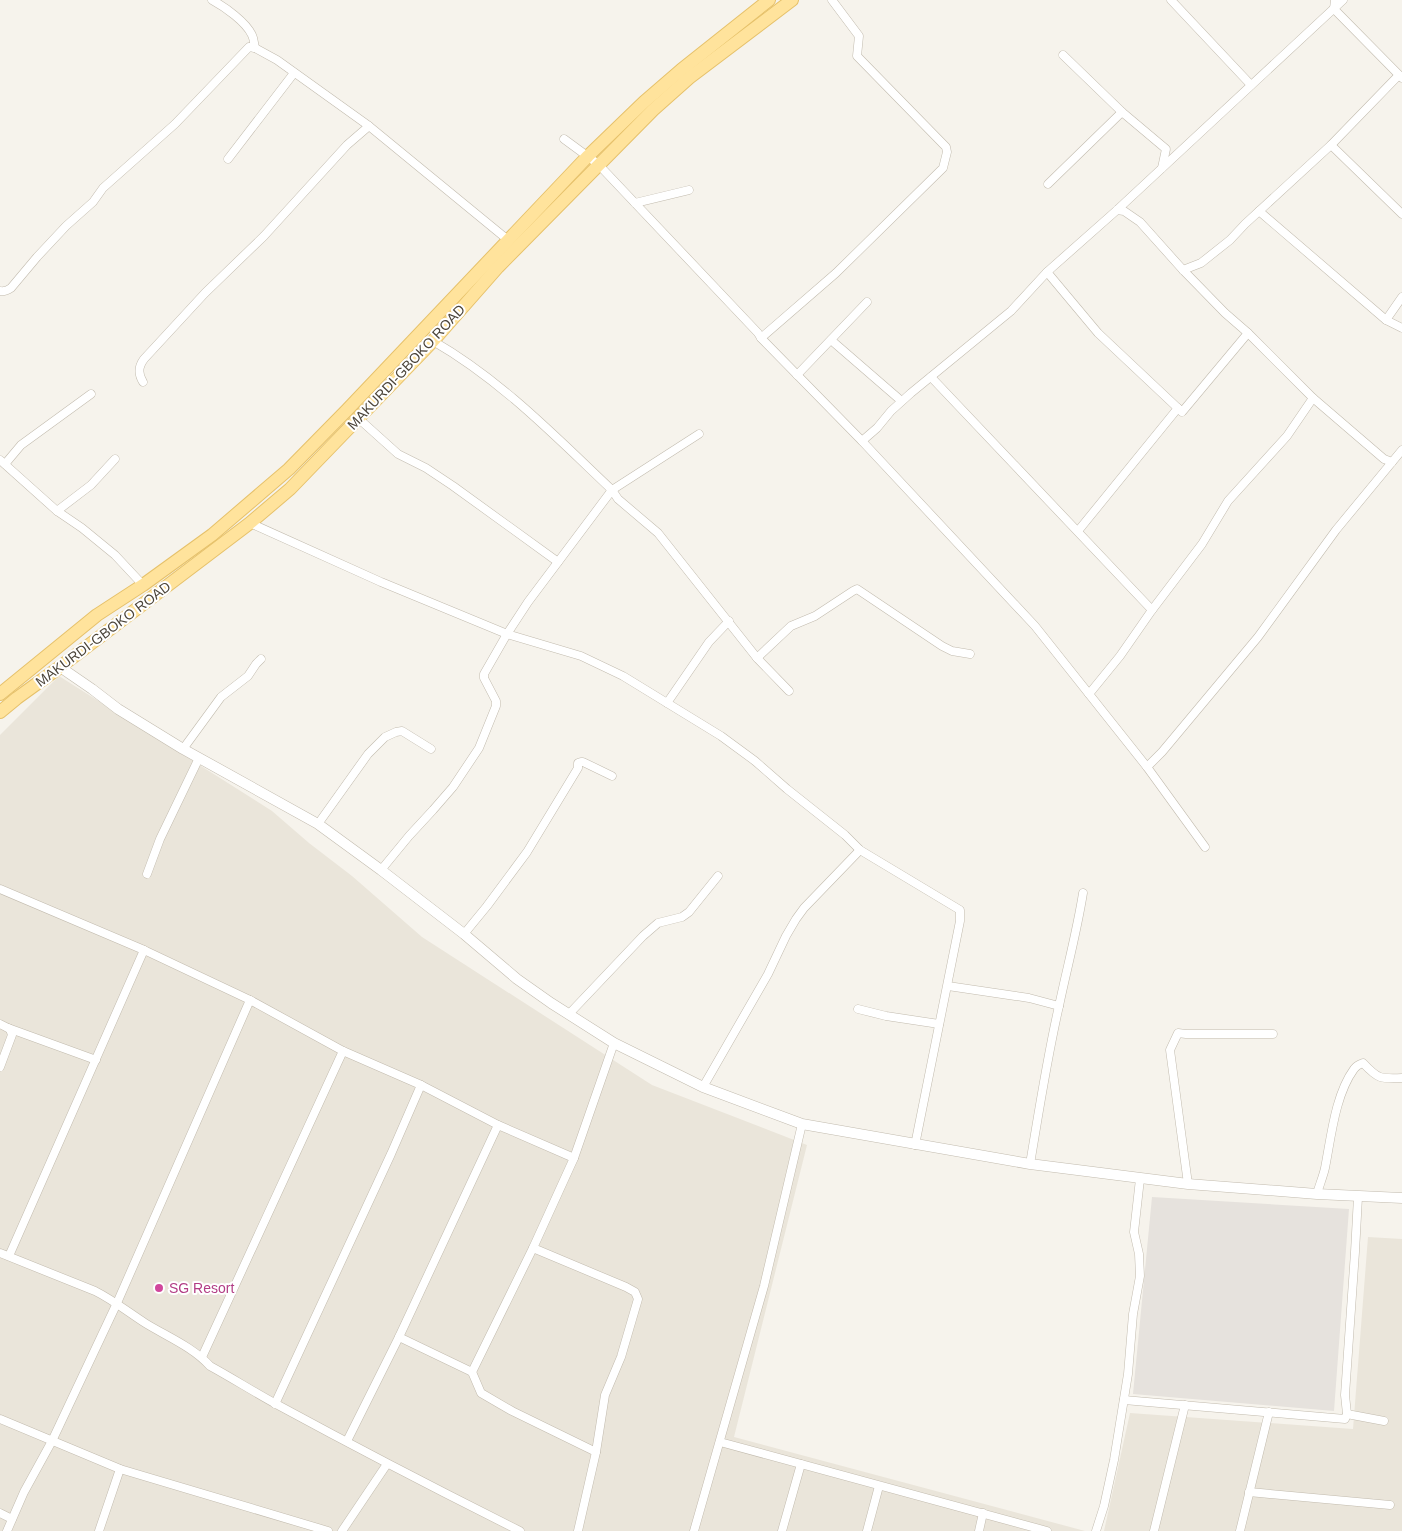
<svg xmlns="http://www.w3.org/2000/svg" width="1402" height="1531" viewBox="0 0 1402 1531" font-family="Helvetica,sans-serif">
	<style>
		.residential { fill: #eae5da }
		.industrial { fill: #e6e2dd }
		.lines { fill: none; stroke-linecap: round; stroke-linejoin: round }
		.minor-casing { stroke: #c2bbae; stroke-width: 9 }
		.tertiary-casing { stroke: #c2bbae; stroke-width: 11 }
		.primary-casing { stroke: #e6c16a; stroke-width: 14 }
		.minor { stroke: #fff; stroke-width: 8 }
		.tertiary { stroke: #fff; stroke-width: 10 }
		.primary { stroke: #ffe39c; stroke-width: 12 }
		.hotel-dot { fill: #d1479c; stroke: #fff; stroke-width: 2 }
		.labels { text-anchor: middle; stroke-width: 4; stroke-linejoin: round; paint-order: stroke }
		.street-label { font-size: 14px; fill: #4b4439; stroke: #fff }
		.hotel-label { font-size: 14px; fill: #b23c85; stroke: #fff; text-anchor: start }
	</style>
	<rect width="100%" height="100%" fill="#f6f3ec"/>
	<!-- residential -->
	<g class="residential">
		<path d="M59 676 272 811 309 843 352 876 422 937 652 1085 807 1145 734 1437 1085 1531H0V735Z"/>
		<path d="M1368 1237 1402 1239V1531H1104L1130 1413 1353 1429Z"/>
	</g>
	<!-- industrial -->
	<path class="industrial" d="M1152 1197 1349 1209 1334 1411 1133 1394Z"/>
	<g class="lines">
		<!-- minor casing -->
		<g class="minor-casing">
			<g id="minor">
				<path d="M212 0C225 7 246 22 252 35 254 39 254 44 255 48"/>
				<path d="M1171 0 1251 85"/>
				<path d="M1335 0 1334 9 1402 78"/>
				<path d="M1063 55 1122 112"/>
				<path d="M564 139 598 164 758 333 761 338 862 441 1035 626 1147 767 1205 847"/>
				<path d="M1331 145 1402 214"/>
				<path d="M228 159 294 73"/>
				<path d="M1048 184 1122 112 1166 149 1162 168"/>
				<path d="M635 203 689 190"/>
				<path d="M1117 210 1124 211 1140 222 1183 270 1225 313 1248 333 1313 398 1384 459 1392 462"/>
				<path d="M1259 211 1386 320 1402 328"/>
				<path d="M1183 270 1201 263 1230 240 1245 224 1331 145 1399 75"/>
				<path d="M1047 272 1098 333 1182 412 1248 333"/>
				<path d="M0 291C4 292 8 290 11 288L37 257 66 226 93 202 103 188 175 124 249 47 255 48 277 60 369 126 508 240"/>
				<path d="M1386 320 1402 297"/>
				<path d="M761 338 836 273 943 168 947 152 946 147 857 56 859 36 832 0"/>
				<path d="M831 340 898 398"/>
				<path d="M433 341C501 380 556 437 612 490L618 499 658 533 757 658 789 691"/>
				<path d="M797 375 867 302"/>
				<path d="M931 377 1152 610"/>
				<path d="M143 382C138 374 138 367 144 359L205 293 264 236 347 145 369 126"/>
				<path d="M358 418 398 454 426 468 453 486 558 562"/>
				<path d="M862 441 877 428 891 411 911 393 1011 311 1047 272 1117 210 1343 0"/>
				<path d="M0 460 57 511 82 528 115 555 143 585"/>
				<path d="M5 464 21 445 91 394"/>
				<path d="M57 511 91 485 115 459"/>
				<path d="M250 523 381 582 507 634 581 656 623 676 721 736 755 761 787 789 845 835 860 850 960 910V921L915 1145"/>
				<path d="M1078 531 1178 408"/>
				<path d="M757 658 791 626 815 616 853 591 857 589 942 646 952 651 970 654"/>
				<path d="M1089 694 1120 656 1152 610 1202 544 1228 501 1287 436 1313 398"/>
				<path d="M667 703 709 642 729 621"/>
				<path d="M183 749 221 697 248 676 256 664 261 659"/>
				<path d="M1147 767 1162 752 1258 637 1336 530 1402 450"/>
				<path d="M318 824 368 754 385 737 396 732 402 731 431 749"/>
				<path d="M381 870 409 836 433 810 453 787 479 748 496 706V701L484 678V674L507 634 528 602 612 490 699 434"/>
				<path d="M147 874 160 839 199 758"/>
				<path d="M0 889 144 950 250 1000 343 1051 421 1085 498 1125 574 1158"/>
				<path d="M464 934 487 906 527 852 578 768V763L581 762H583L612 776"/>
				<path d="M948 986 1029 998 1059 1006"/>
				<path d="M858 1009 886 1016 939 1024"/>
				<path d="M569 1014 643 936 658 923 682 917 689 912 718 876"/>
				<path d="M0 1024 10 1029 12 1035 0 1067"/>
				<path d="M8 1028 96 1060"/>
				<path d="M703 1087 768 974 786 936 796 919 804 908 860 850"/>
				<path d="M1030 1164C1039 1111 1047 1058 1059 1006 1067 968 1077 931 1083 893"/>
				<path d="M1188 1184 1170 1050 1178 1033 1186 1034H1273"/>
				<path d="M1317 1194C1319 1186 1323 1177 1325 1168 1331 1138 1335 1095 1354 1069 1356 1066 1360 1064 1363 1063 1378 1079 1380 1079 1402 1078"/>
				<path d="M533 1248 626 1287 635 1292 638 1299 621 1357 605 1395 596 1452 578 1531"/>
				<path d="M0 1253 95 1291C113 1300 128 1312 145 1323 166 1336 193 1347 210 1366 232 1378 254 1392 276 1404 357 1448 438 1490 520 1531"/>
				<path d="M9 1256 144 950"/>
				<path d="M399 1337 472 1372 481 1393 512 1411 596 1452"/>
				<path d="M202 1357 343 1051"/>
				<path d="M472 1372 533 1248 574 1158 614 1043"/>
				<path d="M1124 1400 1345 1419 1347 1414 1345 1395 1355 1252 1358 1197"/>
				<path d="M275 1404 391 1154 421 1085"/>
				<path d="M1347 1414 1384 1421"/>
				<path d="M0 1419 120 1469 328 1531"/>
				<path d="M347 1441 399 1337 498 1125"/>
				<path d="M720 1442 1047 1531"/>
				<path d="M1249 1492 1390 1505"/>
				<path d="M0 1513 12 1519"/>
				<path d="M7 1531 24 1492 52 1441 117 1303 250 1000"/>
				<path d="M99 1531 120 1469"/>
				<path d="M342 1531 387 1464"/>
				<path d="M694 1531 764 1286 802 1124"/>
				<path d="M782 1531 801 1464"/>
				<path d="M867 1531 879 1486"/>
				<path d="M979 1531 983 1513"/>
				<path d="M1096 1531 1104 1506 1114 1460 1128 1374 1133 1314 1140 1276 1139 1254 1134 1232 1140 1179"/>
				<path d="M1154 1531 1185 1405"/>
				<path d="M1240 1531 1269 1412"/>
			</g>
		</g>
		<!-- tertiary casing -->
		<g class="tertiary-casing">
			<path id="tertiary" d="M60 667 92 689 118 709 183 749 318 824 381 870 464 934 517 979 551 1003 614 1043 703 1087 802 1124 1030 1164 1188 1184 1317 1194 1402 1198"/>
		</g>
		<!-- primary casing -->
		<g class="primary-casing">
			<g id="primary">
				<path d="M0 694 97 615 143 585 212 535 289 469 347 410 588 156 644 102 681 70 769 0"/>
				<path d="M0 712 17 698 60 667 250 523 290 489 433 341 498 267 653 110 689 78 792 0"/>
			</g>
		</g>
		<!-- minor -->
		<use href="#minor" class="minor"/>
		<!-- tertiary -->
		<use href="#tertiary" class="tertiary"/>
		<!-- primary -->
		<use href="#primary" class="primary"/>
	</g>
	<!-- markers -->
	<circle class="hotel-dot" cx="159" cy="1288" r="5"/>
	<g class="labels">
		<!-- street labels -->
		<g class="street-label">
			<text transform="translate(406 367) rotate(-47)" y="5">MAKURDI-GBOKO ROAD</text>
			<text transform="translate(103 634) rotate(-37)" y="5">MAKURDI-GBOKO ROAD</text>
		</g>
		<!-- hotel labels -->
		<g class="hotel-label">
			<text x="169" y="1293">SG Resort</text>
		</g>
	</g>
</svg>
